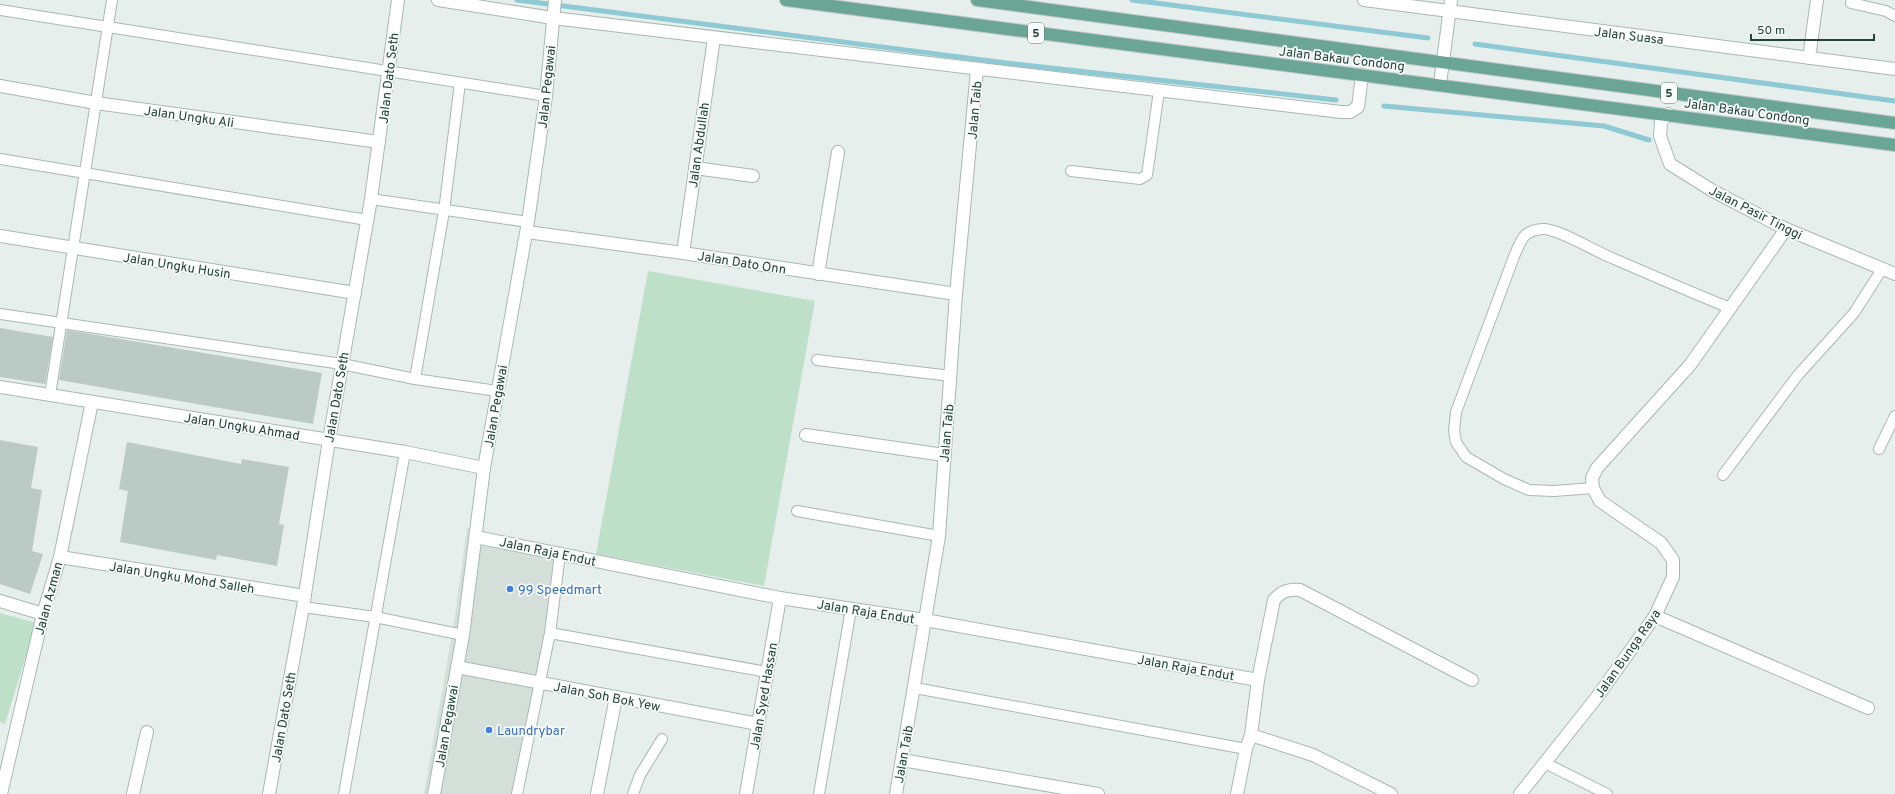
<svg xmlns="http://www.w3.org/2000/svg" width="1895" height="794" viewBox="0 0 1895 794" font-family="Overpass,sans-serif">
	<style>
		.built { fill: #d4dfda }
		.green { fill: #bfe0c8 }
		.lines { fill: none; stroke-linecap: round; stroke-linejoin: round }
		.stream { stroke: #8ec9d4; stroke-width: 5 }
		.building { fill: #bbcac4 }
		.lane-casing { stroke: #a8b8b2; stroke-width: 12 }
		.street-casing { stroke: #a8b8b2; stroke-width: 14 }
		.secondary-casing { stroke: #a4bbb3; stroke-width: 14 }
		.primary-casing { stroke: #c2cac8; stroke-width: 14 }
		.lane { stroke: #fff; stroke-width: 10 }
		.street { stroke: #fff; stroke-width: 12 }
		.secondary { stroke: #fff; stroke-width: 12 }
		.primary { stroke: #6aa596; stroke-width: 12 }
		.shop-dot { fill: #3f7fe0; stroke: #f7fbf9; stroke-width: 1.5 }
		.labels { text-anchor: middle; stroke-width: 3.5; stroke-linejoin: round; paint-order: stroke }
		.shield { fill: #f7fbf9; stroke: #637a73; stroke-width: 1 }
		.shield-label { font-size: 12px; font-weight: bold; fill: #24423a }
		.street-label { font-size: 13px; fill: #24423a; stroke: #f7fbf9 }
		.shop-label { font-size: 13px; fill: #366cbe; stroke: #f7fbf9; text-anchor: start }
	</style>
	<rect width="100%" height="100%" fill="#e6efeb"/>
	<!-- built -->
	<path class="built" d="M467 528 565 548 553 640 521 794H424L454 623Z"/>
	<!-- green -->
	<g class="green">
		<path d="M648 271 815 301 764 586 596 554Z"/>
		<path d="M0 613 36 623 5 724 0 722Z"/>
	</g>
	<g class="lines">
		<!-- stream -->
		<g class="stream">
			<path d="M517 0 1006 63 1336 100"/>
			<path d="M1132 0 1428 38"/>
			<path d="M1475 44 1895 101"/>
			<path d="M1384 106 1604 126 1649 140"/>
		</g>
	</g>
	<!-- building -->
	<g class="building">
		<path d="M0 328 53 337 45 384 0 377Z"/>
		<path d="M67 330 322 373 313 424 59 380Z"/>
		<path d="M0 440 38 447 31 488 42 490 32 551 43 554 30 594 0 584Z"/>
		<path d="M127 442 241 464 242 459 289 467 279 524 284 525 277 566 217 555 216 560 120 542 128 491 119 489Z"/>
	</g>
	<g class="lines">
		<!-- lane casing -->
		<g class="lane-casing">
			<g id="lane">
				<path d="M1851 3 1886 11 1895 16"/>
				<path d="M0 10 546 96"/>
				<path d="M0 159 367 220"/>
				<path d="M1071 171 1140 179 1147 175 1159 91"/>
				<path d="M371 199 528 222"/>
				<path d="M0 314 342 364 415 379 497 391"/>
				<path d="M817 360 951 376"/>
				<path d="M415 379 444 211 460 83"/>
				<path d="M50 395 112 0"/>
				<path d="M1879 449 1895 416"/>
				<path d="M1723 475 1798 375 1854 313 1882 269"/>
				<path d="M1593 488 1554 491 1529 490 1504 479 1466 457 1456 442 1454 431 1456 412 1515 254C1522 239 1523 231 1542 229 1556 227 1596 252 1612 258 1651 275 1690 292 1730 308"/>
				<path d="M797 511 939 536"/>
				<path d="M303 607 375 617 463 635"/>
				<path d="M550 633 767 672"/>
				<path d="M915 688 1246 749"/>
				<path d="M1545 763 1607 794"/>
				<path d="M344 794 405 452"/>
				<path d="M517 794 550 633 560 554"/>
				<path d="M633 794 640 775 662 739"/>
				<path d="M819 794 851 609"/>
			</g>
		</g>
		<!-- street casing -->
		<g class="street-casing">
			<g id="street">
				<path d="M438 0 553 18 1341 112H1350L1358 107 1362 75"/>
				<path d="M1364 0 1895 69"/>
				<path d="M1809 58 1817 0"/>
				<path d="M1440 84 1451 0"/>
				<path d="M0 86 96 103 379 142"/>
				<path d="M1668 114 1661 122 1660 136 1670 164 1713 191 1786 229 1895 274"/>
				<path d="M695 168 753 176"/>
				<path d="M527 232 683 253 956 294"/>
				<path d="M0 236 355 293"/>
				<path d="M683 253 714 38"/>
				<path d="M818 274 838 152"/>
				<path d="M0 387 405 452 484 468"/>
				<path d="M806 435 944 455"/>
				<path d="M476 537 780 598 925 620 1258 680"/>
				<path d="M60 557 305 596"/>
				<path d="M0 601 43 614"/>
				<path d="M1655 616 1868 708"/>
				<path d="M457 667 758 724"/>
				<path d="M1251 735 1313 755 1391 794"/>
				<path d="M902 760 1098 794"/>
				<path d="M1 794 43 614 60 557 92 402"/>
				<path d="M133 794 147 732"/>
				<path d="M269 794 303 607 329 440 371 199 398 0"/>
				<path d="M597 794 616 697"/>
				<path d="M746 794 780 598"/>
				<path d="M896 794 939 536 956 294 977 70"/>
				<path d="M1237 794 1246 749 1251 735 1258 680 1274 600C1282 591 1288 589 1300 590L1472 680"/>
				<path d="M1520 794 1597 697 1655 616 1673 577V560L1661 543 1600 501 1593 488 1592 478 1597 468 1690 365 1786 229"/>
			</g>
		</g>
		<!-- secondary casing -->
		<g class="secondary-casing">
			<path id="secondary" d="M434 794 463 635 484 468 528 222 546 96 555 0"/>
		</g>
		<!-- primary casing -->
		<g class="primary-casing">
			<g id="primary">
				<path d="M786 0 1895 145"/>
				<path d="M977 0 1895 123"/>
			</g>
		</g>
		<!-- lane -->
		<use href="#lane" class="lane"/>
		<!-- street -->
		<use href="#street" class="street"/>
		<!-- secondary -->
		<use href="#secondary" class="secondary"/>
		<!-- primary -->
		<use href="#primary" class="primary"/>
	</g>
	<!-- markers -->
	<g class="shop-dot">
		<circle cx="510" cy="589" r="4"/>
		<circle cx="489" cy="730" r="4"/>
	</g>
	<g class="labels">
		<!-- shield labels -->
		<g class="shield">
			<rect x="1028" y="23" width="16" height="20" rx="3"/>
			<rect x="1661" y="83" width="16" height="20" rx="3"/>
		</g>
		<g class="shield-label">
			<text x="1036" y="37">5</text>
			<text x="1669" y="97">5</text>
		</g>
		<!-- street labels -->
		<g class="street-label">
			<text transform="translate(1629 35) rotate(7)" y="5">Jalan Suasa</text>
			<text transform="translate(1342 58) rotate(7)" y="5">Jalan Bakau Condong</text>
			<text transform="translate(388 78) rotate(-83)" y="5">Jalan Dato Seth</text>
			<text transform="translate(546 87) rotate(-84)" y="5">Jalan Pegawai</text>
			<text transform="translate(974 110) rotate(-85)" y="5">Jalan Taib</text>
			<text transform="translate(1747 111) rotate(8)" y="5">Jalan Bakau Condong</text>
			<text transform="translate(189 116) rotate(8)" y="5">Jalan Ungku Ali</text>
			<text transform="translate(698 145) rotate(-82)" y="5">Jalan Abdullah</text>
			<text transform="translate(1756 212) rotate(27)" y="5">Jalan Pasir Tinggi</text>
			<text transform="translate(742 262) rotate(9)" y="5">Jalan Dato Onn</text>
			<text transform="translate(177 265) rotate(9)" y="5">Jalan Ungku Husin</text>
			<text transform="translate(336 397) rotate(-80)" y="5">Jalan Dato Seth</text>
			<text transform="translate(495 406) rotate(-80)" y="5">Jalan Pegawai</text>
			<text transform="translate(242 426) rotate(9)" y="5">Jalan Ungku Ahmad</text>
			<text transform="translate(946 433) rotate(-85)" y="5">Jalan Taib</text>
			<text transform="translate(548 551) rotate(12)" y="5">Jalan Raja Endut</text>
			<text transform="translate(182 577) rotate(9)" y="5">Jalan Ungku Mohd Salleh</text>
			<text transform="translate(48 598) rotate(-75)" y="5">Jalan Azman</text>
			<text transform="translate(866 611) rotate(9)" y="5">Jalan Raja Endut</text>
			<text transform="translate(1627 653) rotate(-55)" y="5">Jalan Bunga Raya</text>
			<text transform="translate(1186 667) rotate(10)" y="5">Jalan Raja Endut</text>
			<text transform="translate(607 696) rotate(11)" y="5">Jalan Soh Bok Yew</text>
			<text transform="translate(763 696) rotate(-80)" y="5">Jalan Syed Hassan</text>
			<text transform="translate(283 717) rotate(-80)" y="5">Jalan Dato Seth</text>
			<text transform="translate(446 726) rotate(-80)" y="5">Jalan Pegawai</text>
			<text transform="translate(903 754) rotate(-80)" y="5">Jalan Taib</text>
		</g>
		<!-- shop labels -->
		<g class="shop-label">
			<text x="518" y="594">99 Speedmart</text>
			<text x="497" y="735">Laundrybar</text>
		</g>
	</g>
	<!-- scale -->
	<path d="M1751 34v6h123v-6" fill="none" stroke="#24423a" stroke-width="2"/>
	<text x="1757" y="34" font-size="12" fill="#24423a" stroke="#f7fbf9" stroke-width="3" paint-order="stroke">50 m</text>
</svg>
